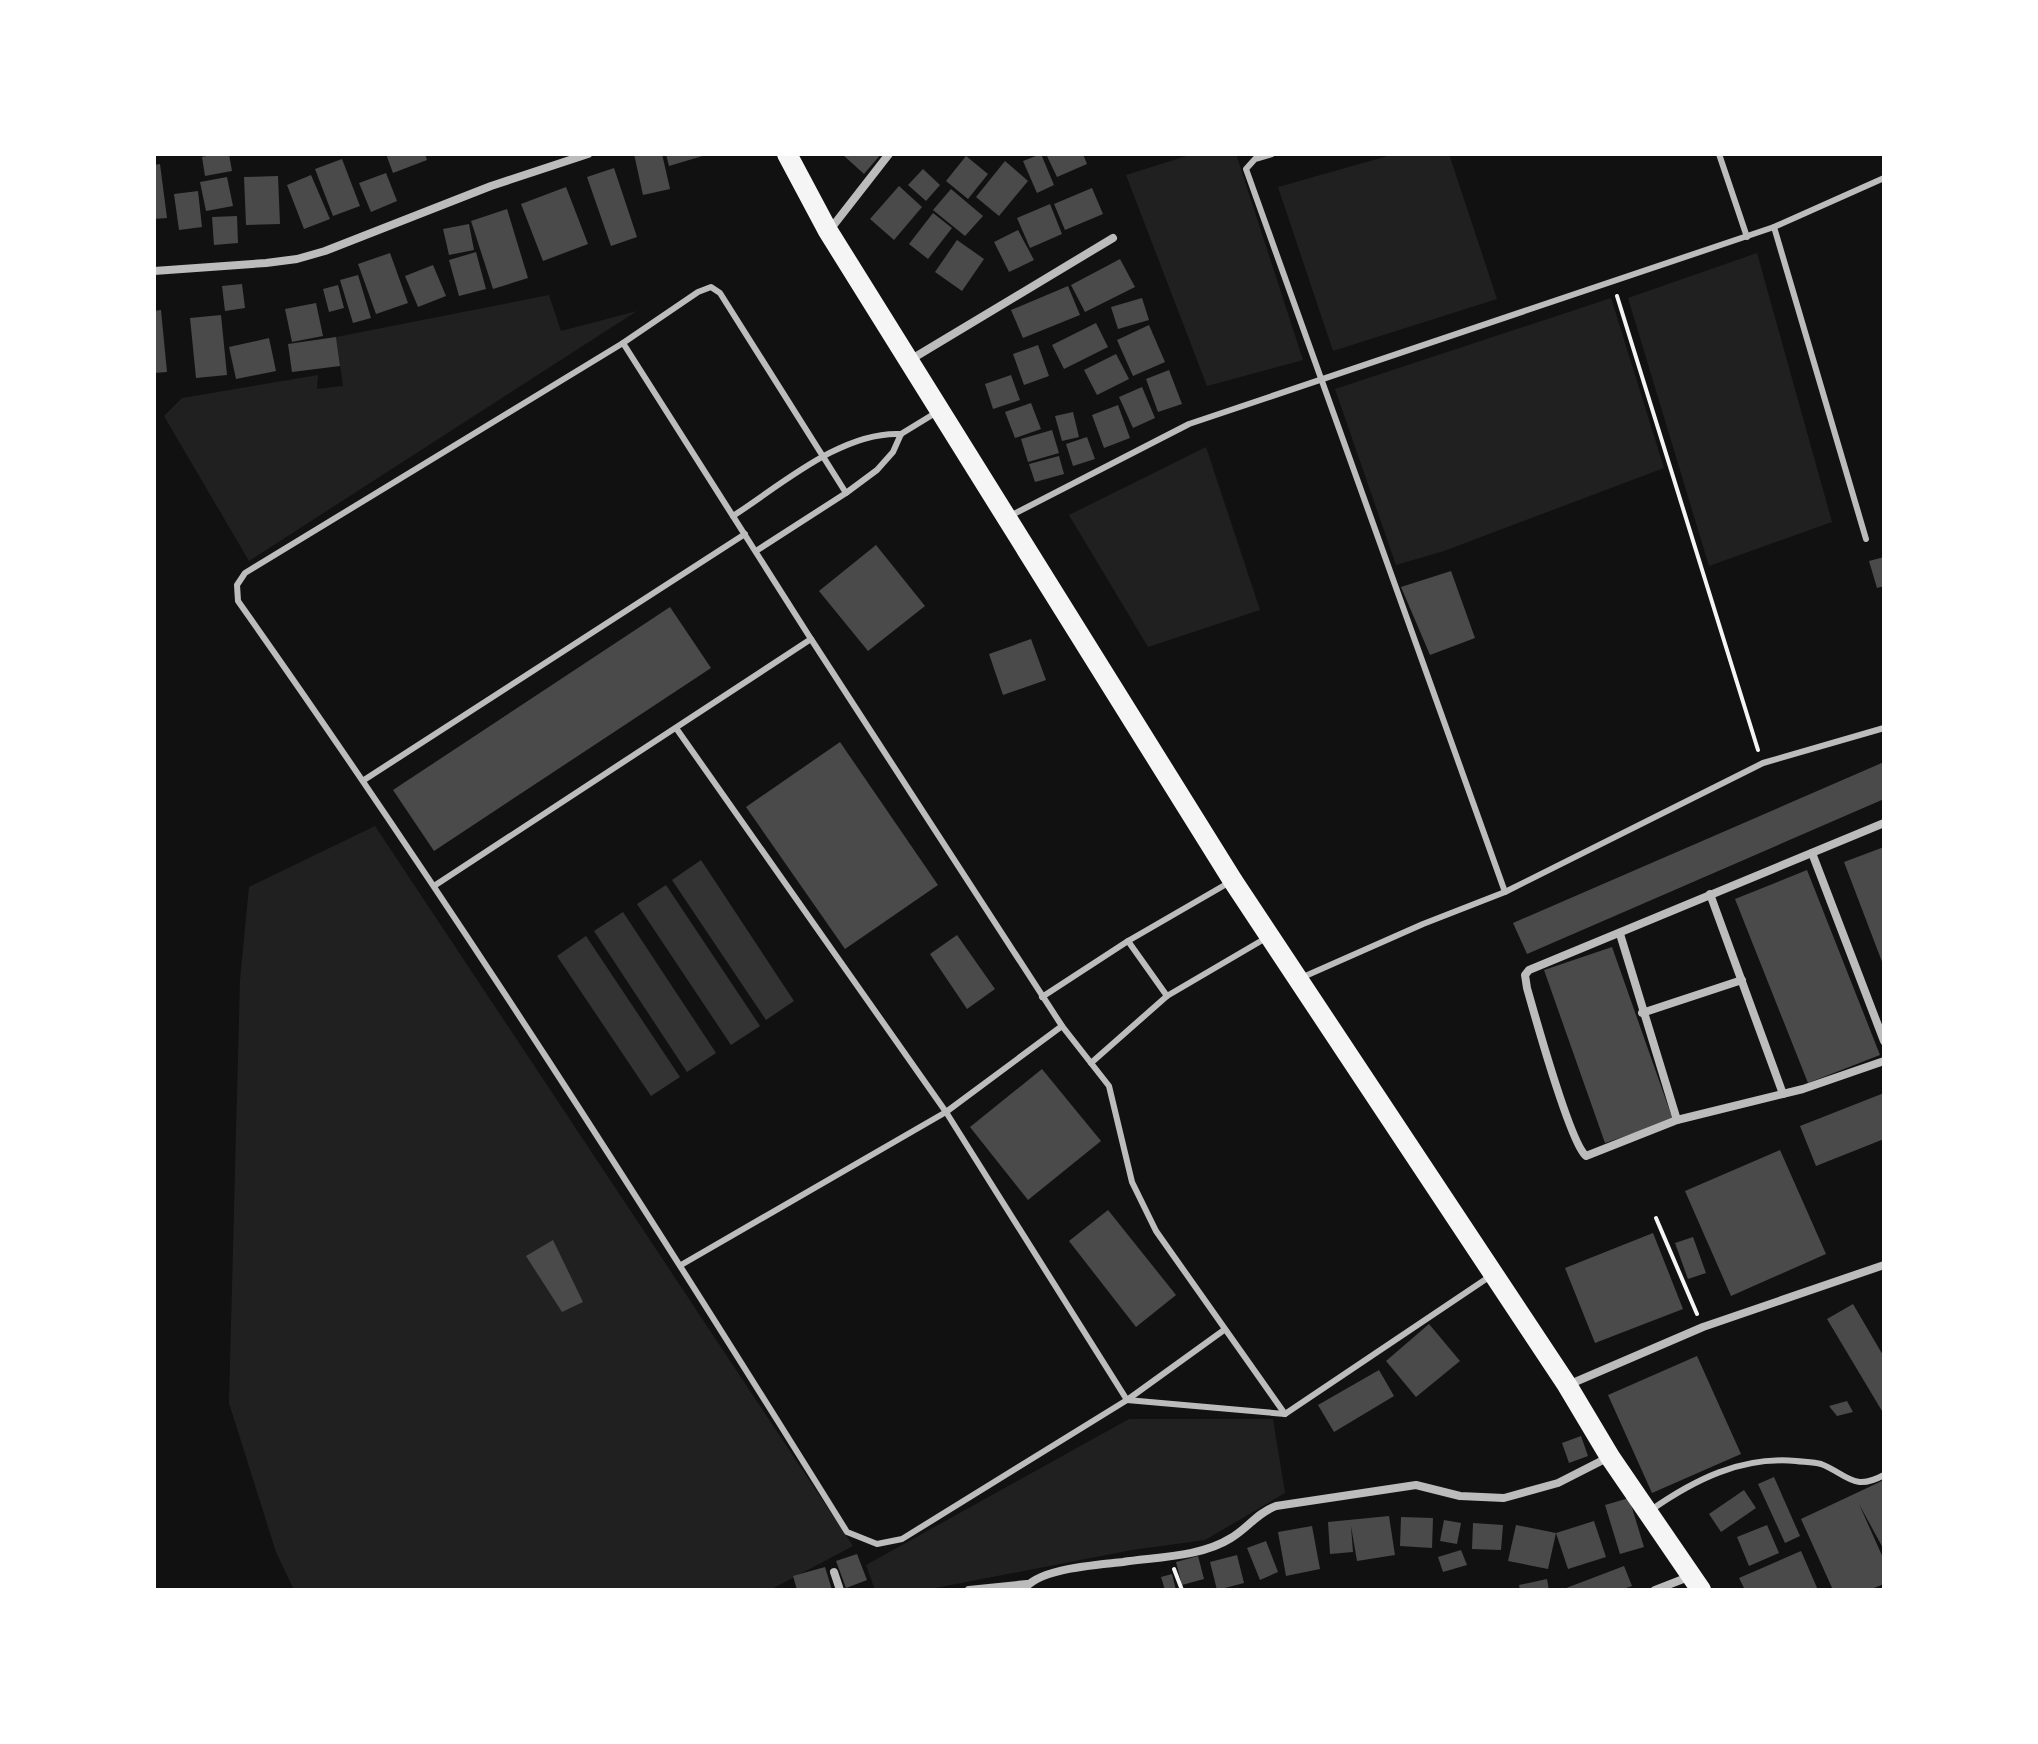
<svg xmlns="http://www.w3.org/2000/svg" width="2038" height="1744" viewBox="0 0 2038 1744" font-family="'Sofia Sans Condensed',sans-serif">
	<style>
		.green { fill: #202020 }
		.water { fill: #333 }
		.building { fill: #4a4a4a }
		.lines { fill: none; stroke-linecap: round; stroke-linejoin: round }
		.path { stroke: #f5f5f5; stroke-width: 4 }
		.service { stroke: #bcbcbc; stroke-width: 6 }
		.minor { stroke: #bcbcbc; stroke-width: 8 }
		.primary { stroke: #f5f5f5; stroke-width: 20 }
	</style>
	<rect width="100%" height="100%" fill="#111"/>
	<!-- green -->
	<g class="green">
		<path d="M1193 154H1236L1303 360 1207 386 1126 175Z"/>
		<path d="M1395 154H1449L1497 299 1333 351 1278 187Z"/>
		<path d="M1757 253 1832 522 1709 566 1628 298Z"/>
		<path d="M549 295 561 331 637 311 249 561 164 416 182 398 318 375 317 389 343 386 336 337Z"/>
		<path d="M1611 298 1664 468 1444 551 1396 565 1335 389Z"/>
		<path d="M1206 447 1260 610 1148 647 1069 515Z"/>
		<path d="M375 826 853 1546 770 1590H294L276 1552 229 1403 240 980 249 887Z"/>
		<path d="M1129 1419H1273L1285 1493 1205 1540 1132 1550 925 1590H875L866 1565Z"/>
	</g>
	<!-- water -->
	<g class="water">
		<path d="M701 860 794 1001 766 1020 672 880Z"/>
		<path d="M666 885 760 1026 731 1045 637 904Z"/>
		<path d="M623 912 716 1053 687 1072 594 931Z"/>
		<path d="M586 936 680 1077 651 1096 557 956Z"/>
	</g>
	<!-- building -->
	<g class="building">
		<path d="M215 154H229L232 171 205 176 202 157Z"/>
		<path d="M386 154H425L427 160 393 173Z"/>
		<path d="M634 154H662L670 189 643 195Z"/>
		<path d="M666 154H706V155L669 166Z"/>
		<path d="M842 154H881L864 174Z"/>
		<path d="M1041 154 1054 185 1037 193 1023 161Z"/>
		<path d="M1046 154H1083L1087 164 1057 177Z"/>
		<path d="M966 156 988 174 968 199 946 181Z"/>
		<path d="M342 159 360 206 333 216 315 169Z"/>
		<path d="M1005 161 1028 181 999 216 976 197Z"/>
		<path d="M160 164 167 218 154 219V165Z"/>
		<path d="M614 168 637 237 611 246 587 177Z"/>
		<path d="M923 169 940 185 926 201 908 185Z"/>
		<path d="M386 173 397 201 371 212 359 183Z"/>
		<path d="M311 175 330 219 304 229 287 185Z"/>
		<path d="M278 176 280 224 246 225 244 177Z"/>
		<path d="M227 177 233 206 206 211 200 182Z"/>
		<path d="M899 186 922 207 894 240 870 219Z"/>
		<path d="M566 187 588 244 543 261 521 204Z"/>
		<path d="M1092 188 1103 214 1065 230 1054 204Z"/>
		<path d="M951 189 983 216 965 236 933 210Z"/>
		<path d="M198 191 202 227 179 230 174 194Z"/>
		<path d="M1050 204 1062 234 1030 248 1017 218Z"/>
		<path d="M507 209 528 278 493 289 471 221Z"/>
		<path d="M933 213 952 228 928 259 909 244Z"/>
		<path d="M237 216 238 243 214 245 212 217Z"/>
		<path d="M469 224 474 250 449 255 443 229Z"/>
		<path d="M1018 230 1034 260 1009 272 994 242Z"/>
		<path d="M957 240 984 259 962 291 935 272Z"/>
		<path d="M476 252 486 289 459 296 449 260Z"/>
		<path d="M390 253 408 303 376 314 358 264Z"/>
		<path d="M1120 259 1135 287 1085 312 1071 285Z"/>
		<path d="M433 265 446 296 418 307 405 276Z"/>
		<path d="M358 275 371 318 353 323 340 280Z"/>
		<path d="M242 284 245 308 225 311 222 286Z"/>
		<path d="M338 285 344 308 329 312 323 289Z"/>
		<path d="M1068 286 1080 315 1023 338 1011 310Z"/>
		<path d="M1142 298 1149 320 1118 329 1111 307Z"/>
		<path d="M316 303 323 336 292 342 285 309Z"/>
		<path d="M161 310 167 372 154 373V311Z"/>
		<path d="M221 315 227 375 196 378 190 318Z"/>
		<path d="M1096 323 1108 347 1064 369 1052 345Z"/>
		<path d="M1149 325 1165 362 1133 376 1117 340Z"/>
		<path d="M336 337 340 366 292 372 288 344Z"/>
		<path d="M269 338 276 371 236 379 229 347Z"/>
		<path d="M1038 345 1049 376 1024 385 1013 354Z"/>
		<path d="M1116 354 1129 379 1097 395 1084 370Z"/>
		<path d="M1169 370 1182 404 1158 412 1146 379Z"/>
		<path d="M1011 375 1020 400 993 409 985 384Z"/>
		<path d="M1142 387 1155 418 1133 428 1119 397Z"/>
		<path d="M1031 403 1041 429 1015 438 1005 412Z"/>
		<path d="M1118 405 1130 438 1104 448 1092 415Z"/>
		<path d="M1073 412 1079 437 1062 441 1055 416Z"/>
		<path d="M1052 430 1059 453 1028 462 1021 439Z"/>
		<path d="M1087 437 1095 459 1073 466 1066 444Z"/>
		<path d="M1059 456 1064 474 1035 482 1029 464Z"/>
		<path d="M876 545 925 606 868 651 819 591Z"/>
		<path d="M1884 557V586L1877 588 1869 561Z"/>
		<path d="M1451 571 1475 638 1430 655 1401 587Z"/>
		<path d="M670 607 711 668 434 851 393 790Z"/>
		<path d="M1031 639 1046 680 1003 695 989 654Z"/>
		<path d="M840 742 938 885 845 949 746 807Z"/>
		<path d="M1884 762V799L1527 954 1513 923Z"/>
		<path d="M1884 847V967L1844 862Z"/>
		<path d="M1807 870 1880 1055 1808 1083 1735 899Z"/>
		<path d="M957 935 995 989 967 1009 930 954Z"/>
		<path d="M1612 947 1673 1120 1605 1143 1544 970Z"/>
		<path d="M1042 1069 1101 1141 1028 1200 970 1127Z"/>
		<path d="M1884 1093V1139L1816 1166 1800 1126Z"/>
		<path d="M1780 1150 1826 1254 1731 1296 1685 1191Z"/>
		<path d="M1108 1210 1176 1295 1136 1327 1069 1241Z"/>
		<path d="M1653 1233 1683 1309 1595 1343 1565 1268Z"/>
		<path d="M1693 1237 1706 1273 1688 1279 1675 1243Z"/>
		<path d="M553 1240 583 1302 562 1312 526 1256Z"/>
		<path d="M1853 1304 1884 1357 1882 1411 1827 1319Z"/>
		<path d="M1429 1324 1460 1361 1416 1397 1386 1361Z"/>
		<path d="M1697 1356 1741 1454 1652 1493 1608 1395Z"/>
		<path d="M1379 1370 1394 1396 1334 1432 1318 1405Z"/>
		<path d="M1847 1401 1853 1412 1837 1416 1829 1406Z"/>
		<path d="M1581 1436 1588 1456 1569 1463 1562 1443Z"/>
		<path d="M1774 1477 1800 1536 1785 1543 1758 1484Z"/>
		<path d="M1884 1480V1550L1859 1504 1884 1560V1584L1869 1590H1833L1801 1519Z"/>
		<path d="M1744 1490 1756 1508 1721 1532 1709 1514Z"/>
		<path d="M1629 1498 1644 1547 1620 1554 1605 1505Z"/>
		<path d="M1389 1516 1395 1555 1357 1561 1351 1526 1353 1552 1330 1554 1328 1522Z"/>
		<path d="M1401 1517 1433 1518 1432 1548 1400 1546Z"/>
		<path d="M1444 1520 1461 1523 1457 1544 1440 1541Z"/>
		<path d="M1594 1521 1606 1557 1568 1569 1556 1533 1548 1569 1508 1561 1516 1525 1556 1533Z"/>
		<path d="M1473 1523 1503 1525 1501 1550 1472 1549Z"/>
		<path d="M1767 1525 1779 1553 1749 1566 1737 1537Z"/>
		<path d="M1312 1526 1320 1569 1286 1576 1278 1532Z"/>
		<path d="M1266 1541 1278 1572 1260 1580 1247 1548Z"/>
		<path d="M1461 1550 1467 1565 1443 1572 1438 1557Z"/>
		<path d="M1801 1551 1818 1590H1745L1739 1578Z"/>
		<path d="M857 1554 867 1580 846 1588 836 1561Z"/>
		<path d="M1237 1555 1244 1583 1217 1590 1210 1562Z"/>
		<path d="M1198 1556 1204 1579 1182 1585 1176 1562Z"/>
		<path d="M1624 1566 1632 1586 1620 1590H1561Z"/>
		<path d="M825 1567 832 1590H797L793 1576Z"/>
		<path d="M1172 1574 1176 1590H1165L1161 1577Z"/>
		<path d="M1547 1579 1549 1590H1520L1519 1585Z"/>
	</g>
	<g class="lines">
		<!-- path -->
		<g class="path">
			<path d="M1617 296 1758 750"/>
			<path d="M1656 1218 1697 1314"/>
			<path d="M1174 1569 1182 1590"/>
		</g>
		<!-- service -->
		<g class="service">
			<path d="M1272 154 1255 159 1246 169 1505 892"/>
			<path d="M1719 154 1747 237"/>
			<path d="M1774 227 1866 539"/>
			<path d="M846 493 720 293 711 287 698 292 623 343 245 573 237 585 238 601C452 904 651 1217 847 1532L877 1544 902 1539 1127 1400 1224 1330"/>
			<path d="M733 516C781 485 842 431 901 434"/>
			<path d="M1010 516 1189 424 1774 227 1884 178"/>
			<path d="M756 551 846 493 877 470 893 452 901 434 937 412"/>
			<path d="M811 639 1062 1026 1109 1086 1132 1182 1156 1231 1285 1414"/>
			<path d="M676 728 946 1112 1127 1400"/>
			<path d="M364 780 745 534"/>
			<path d="M434 886 811 639 623 343"/>
			<path d="M1128 941 1167 996"/>
			<path d="M1303 977 1423 924 1505 892 1763 763 1884 728"/>
			<path d="M1042 997 1128 941 1230 882"/>
			<path d="M1091 1063 1167 996 1266 938"/>
			<path d="M681 1265 946 1112 1062 1026"/>
			<path d="M1127 1400 1285 1414 1492 1275"/>
			<path d="M1651 1510C1694 1480 1741 1456 1796 1461 1804 1462 1814 1462 1821 1464 1847 1474 1853 1492 1884 1475"/>
		</g>
		<!-- minor -->
		<g class="minor">
			<path d="M829 231 889 154"/>
			<path d="M154 271 266 263 297 259 325 251 491 186 588 154"/>
			<path d="M910 360 1113 238"/>
			<path d="M1884 823 1529 970 1525 975 1527 988C1535 1016 1570 1143 1586 1156L1677 1120 1803 1089 1884 1061"/>
			<path d="M1812 853 1884 1041"/>
			<path d="M1710 894 1783 1094"/>
			<path d="M1620 934 1677 1120"/>
			<path d="M1642 1013 1742 980"/>
			<path d="M1568 1385 1703 1327 1884 1265"/>
			<path d="M834 1572 840 1590"/>
			<path d="M969 1590 1027 1584"/>
			<path d="M1024 1590C1037 1568 1098 1565 1123 1562 1157 1557 1201 1557 1231 1538 1248 1528 1257 1513 1276 1506L1416 1485 1460 1496 1504 1498 1558 1483 1609 1457"/>
			<path d="M1655 1590 1691 1576"/>
		</g>
		<!-- primary -->
		<path class="primary" d="M787 154 828 231 1233 881 1567 1385 1610 1457 1701 1590"/>
	</g>
	<!-- border -->
	<rect width="2038" height="1744" fill="none" stroke="#ffffff" stroke-width="312"/>
</svg>
